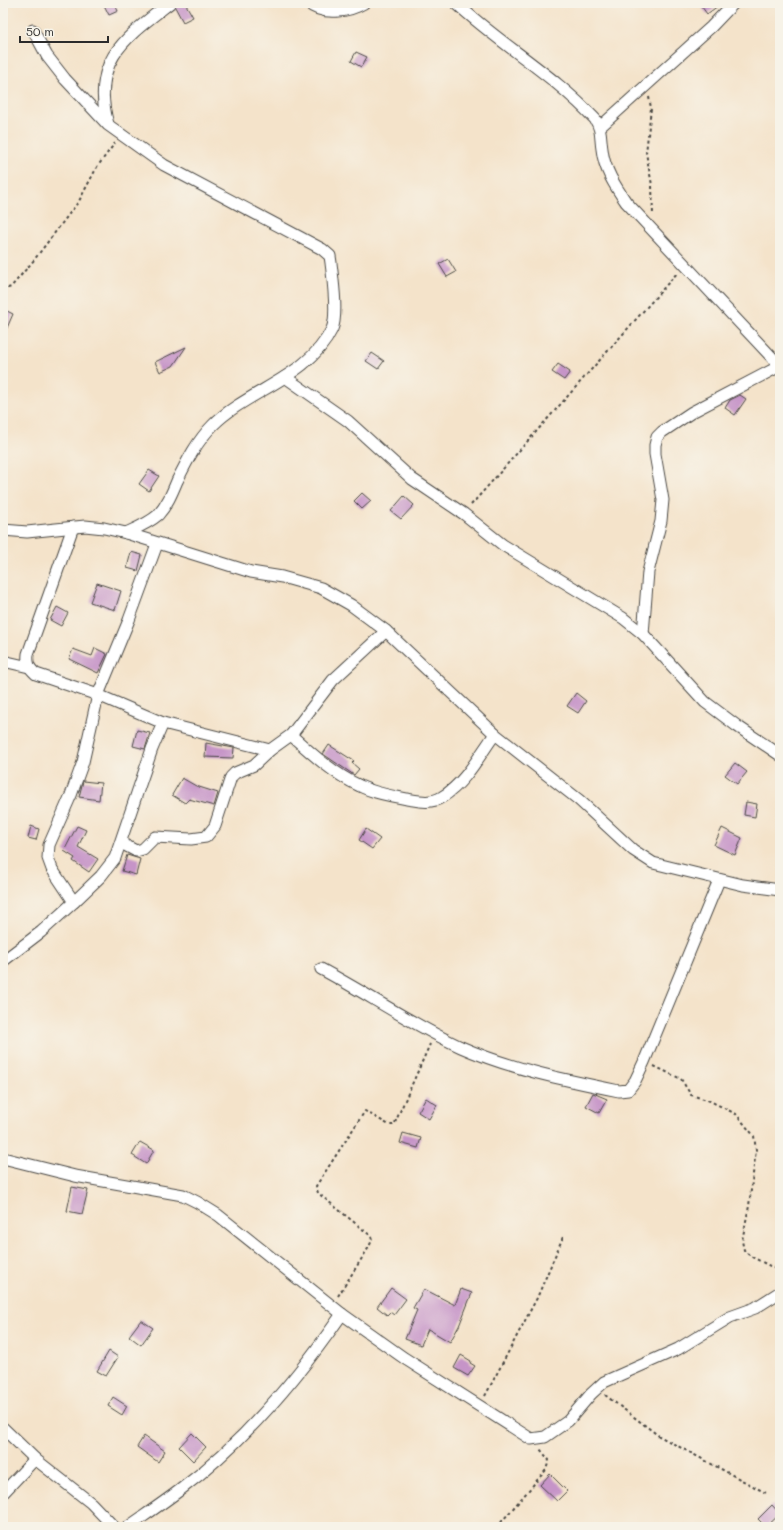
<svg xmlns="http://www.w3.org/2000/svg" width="783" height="1530" viewBox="0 0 783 1530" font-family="Mali,sans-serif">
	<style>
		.building { fill: #c694c8 }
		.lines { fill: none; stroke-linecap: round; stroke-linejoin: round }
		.minor-casing { stroke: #494743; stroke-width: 13 }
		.path { stroke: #494743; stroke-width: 2; stroke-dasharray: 3 3; stroke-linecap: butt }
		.minor { stroke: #fff; stroke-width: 11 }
	</style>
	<rect width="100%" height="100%" fill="#f7f3e8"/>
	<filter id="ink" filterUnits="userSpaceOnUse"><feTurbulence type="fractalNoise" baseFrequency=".025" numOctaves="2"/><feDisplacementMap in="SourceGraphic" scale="8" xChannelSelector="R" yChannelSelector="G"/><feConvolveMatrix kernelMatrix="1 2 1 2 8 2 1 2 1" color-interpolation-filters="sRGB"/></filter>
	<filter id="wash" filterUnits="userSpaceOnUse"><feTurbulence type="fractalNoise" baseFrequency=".012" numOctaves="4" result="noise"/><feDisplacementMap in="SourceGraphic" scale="16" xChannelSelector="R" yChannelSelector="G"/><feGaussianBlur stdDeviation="0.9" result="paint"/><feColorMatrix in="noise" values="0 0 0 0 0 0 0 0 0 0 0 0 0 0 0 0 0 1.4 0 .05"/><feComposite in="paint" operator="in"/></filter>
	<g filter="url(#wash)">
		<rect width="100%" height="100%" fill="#f4e3ca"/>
		<g id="blocks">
			<!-- building -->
			<g class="building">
				<path d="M103 3H114L118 11 109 15Z"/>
				<path d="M177 3H185L193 17 183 22 175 7Z"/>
				<path d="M699 3H722L707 14Z"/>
				<path d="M356 52 367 57 361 67 351 61Z"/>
				<path d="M448 259 456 272 447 277 439 264Z"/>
				<path d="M3 309 13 314 3 337Z"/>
				<path d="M186 347 173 366 160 372 155 362Z"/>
				<path d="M372 353 384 361 378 369 366 361Z"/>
				<path d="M558 364 570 372 564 380 552 372Z"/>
				<path d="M740 395 746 399 735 415 725 408 730 400Z"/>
				<path d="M149 470 159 476 149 491 139 484Z"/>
				<path d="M362 493 371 501 362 509 354 501Z"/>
				<path d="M404 496 414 505 401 519 391 511Z"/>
				<path d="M131 552 142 555 138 571 127 568Z"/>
				<path d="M97 583 121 591 115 610 90 602Z"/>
				<path d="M57 607 68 613 61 626 50 620Z"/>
				<path d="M95 648 107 654 98 673 69 659 73 649 92 656Z"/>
				<path d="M576 693 586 701 578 713 567 706Z"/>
				<path d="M137 730 150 733 145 749 133 746Z"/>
				<path d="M206 743 234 748 233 758 205 757Z"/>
				<path d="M329 745 354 761 352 763 359 769 354 775 323 754Z"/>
				<path d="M735 763 747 772 737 784 725 775Z"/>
				<path d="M182 778 196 786 218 793 214 806 189 799 185 803 172 795Z"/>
				<path d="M83 781 101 783 99 800 79 797Z"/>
				<path d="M746 802 757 804 755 817 744 815Z"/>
				<path d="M31 826 39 829 36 840 28 838Z"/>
				<path d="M77 826 86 830 78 847 98 859 89 872 73 861 75 858 64 851Z"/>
				<path d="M722 828 742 838 735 855 714 845Z"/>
				<path d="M366 829 380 839 372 849 359 840Z"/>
				<path d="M127 855 140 859 136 875 122 871Z"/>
				<path d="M593 1093 607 1099 599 1113 586 1106Z"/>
				<path d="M426 1098 437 1105 429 1119 418 1112Z"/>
				<path d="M403 1133 421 1138 418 1148 400 1143Z"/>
				<path d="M140 1142 154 1150 146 1164 132 1155Z"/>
				<path d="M72 1187 88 1190 82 1214 67 1211Z"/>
				<path d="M391 1288 406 1299 394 1315 390 1312 387 1315 377 1307Z"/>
				<path d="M424 1289 455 1305 461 1289 472 1293 459 1326 450 1342 428 1329 421 1345 405 1339 417 1310 413 1308Z"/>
				<path d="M141 1320 153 1328 141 1345 129 1336Z"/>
				<path d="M109 1351 118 1357 106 1376 97 1371Z"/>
				<path d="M461 1355 471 1361 470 1363 475 1366 468 1376 454 1368Z"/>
				<path d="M113 1397 127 1406 122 1415 108 1406Z"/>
				<path d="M192 1433 206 1447 193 1461 179 1447Z"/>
				<path d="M144 1436 165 1451 158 1462 137 1447Z"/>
				<path d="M550 1474 567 1491 557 1501 540 1485Z"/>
				<path d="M772 1505 780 1514 766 1527 758 1519Z"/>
			</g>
		</g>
	</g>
	<g filter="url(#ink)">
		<use href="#blocks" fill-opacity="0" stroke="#494743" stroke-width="1"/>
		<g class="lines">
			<!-- minor casing -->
			<g class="minor-casing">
				<g id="minor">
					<path d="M308 3C323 16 349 12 364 3"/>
					<path d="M456 3C501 45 553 74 595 119 602 130 600 137 602 149 604 169 615 186 626 202L780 366"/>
					<path d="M33 30 47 56 65 79 108 125 164 165 322 249 330 256 331 263C333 280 338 315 332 329 309 377 248 390 213 425 197 441 187 461 177 481 172 493 167 505 158 515 149 523 137 528 126 533"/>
					<path d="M108 124C90 61 125 38 170 3"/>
					<path d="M600 127 711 27 734 3"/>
					<path d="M285 377 348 421 412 479 464 514 503 545 623 618 643 634 705 702 737 726 780 755"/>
					<path d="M73 527 28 654C27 664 29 668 36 674L98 695 163 723 270 750"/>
					<path d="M3 530 27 532 85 526 104 528 126 533 251 572 282 577 321 588 351 605 386 631 495 734 579 800 633 850 653 863 743 885 780 890"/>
					<path d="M643 634 648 572 661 521 663 500 655 454V445L657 437 662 432 692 412 780 366"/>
					<path d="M3 661 29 667"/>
					<path d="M291 735C312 754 334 774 360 786 374 793 391 796 407 799 419 801 431 804 442 797 465 783 479 756 495 734"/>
					<path d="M121 843 136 851 143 849 155 837 191 839 206 837 215 826 231 777 235 773 254 765 270 750 291 735 333 680 386 631"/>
					<path d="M74 902 52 869 48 858 49 845 71 795 83 762 98 695 129 620 157 544"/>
					<path d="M3 961 41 932 74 902 101 876 115 858 152 749 163 723"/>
					<path d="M321 969C368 994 413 1025 461 1047 511 1069 565 1080 619 1091L628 1090 635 1081 644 1062 719 880"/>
					<path d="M3 1158 75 1176 183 1195 197 1202 218 1215 342 1314 404 1358 531 1439 545 1437 568 1421 591 1394 604 1382 678 1349 730 1317 755 1308 780 1292"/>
					<path d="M3 1428 35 1459 91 1503 114 1527"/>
					<path d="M3 1493 35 1459"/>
					<path d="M128 1527C145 1515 163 1503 180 1490 244 1442 297 1379 342 1314"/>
				</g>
			</g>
			<!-- path -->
			<g class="path">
				<path d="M649 97 651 108 646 153 652 185 653 215"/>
				<path d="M3 284 8 288 11 287 34 260 79 201 97 167 115 143"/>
				<path d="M471 505 678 272"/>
				<path d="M654 1066 681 1079 691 1095 710 1101 736 1114 754 1136 756 1150 749 1206 742 1241 744 1250 750 1256 780 1271"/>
				<path d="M338 1296 369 1247 372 1240 371 1236 318 1193 316 1186 365 1111 389 1125H394L430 1044"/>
				<path d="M605 1395 659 1436 766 1493"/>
				<path d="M485 1396 537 1298 563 1237"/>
				<path d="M497 1527 546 1470 549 1460 540 1449"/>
			</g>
			<!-- minor -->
			<use href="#minor" class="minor"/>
		</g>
	</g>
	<!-- margin -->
	<rect width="783" height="1530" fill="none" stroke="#f7f3e8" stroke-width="16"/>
	<!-- scale -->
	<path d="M20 36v6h88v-6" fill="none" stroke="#2b2b2b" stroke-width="2"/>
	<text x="26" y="36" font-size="12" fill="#2b2b2b" stroke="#f7f3e8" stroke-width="3" paint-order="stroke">50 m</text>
</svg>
